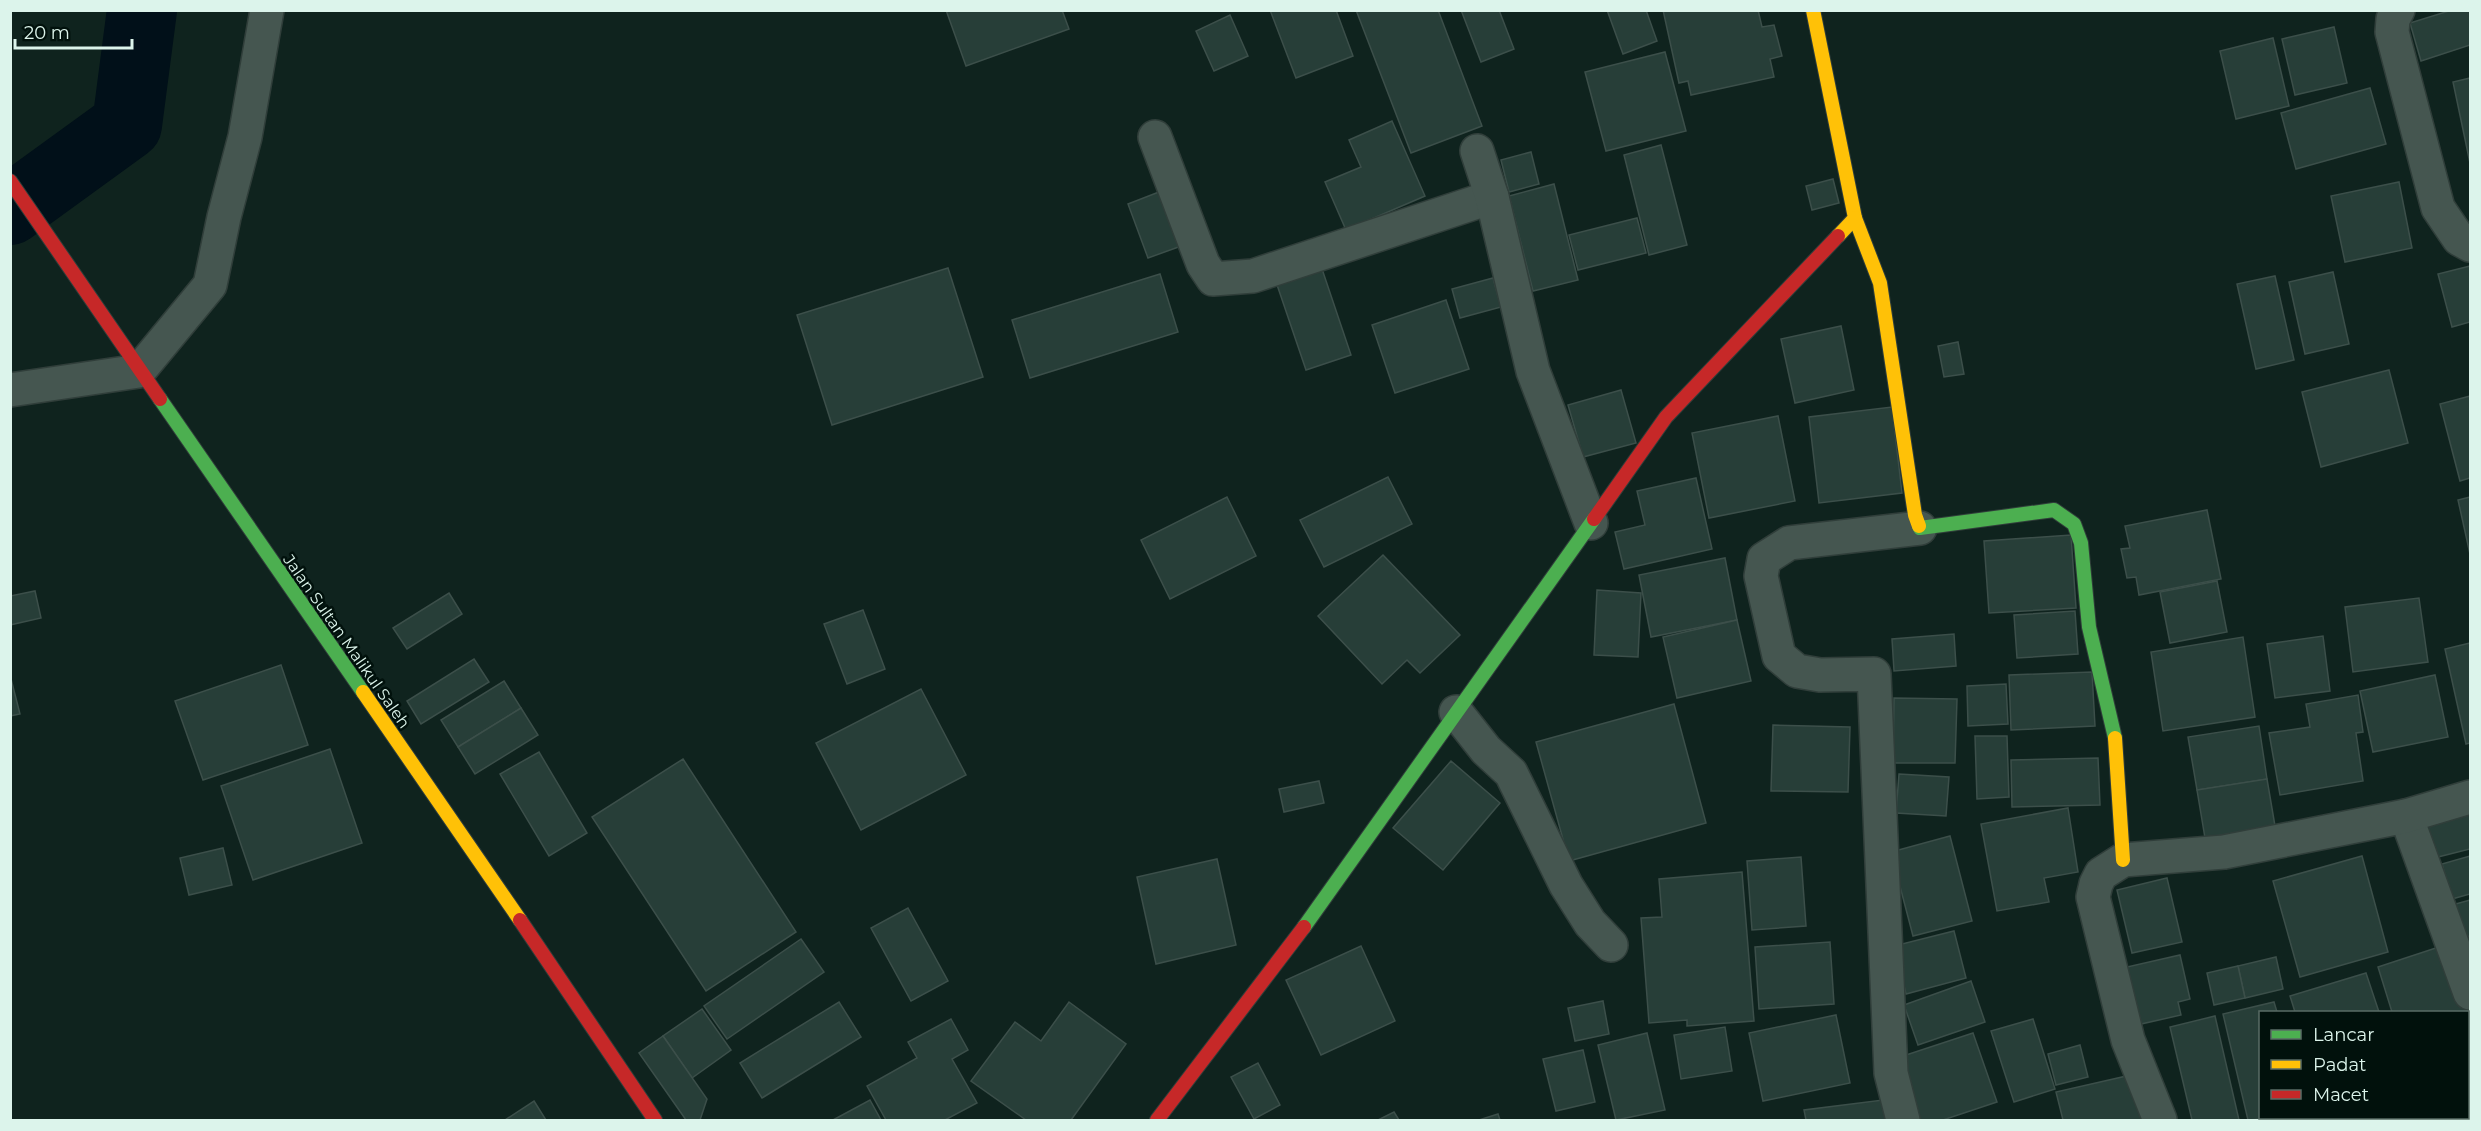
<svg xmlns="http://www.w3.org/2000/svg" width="2481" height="1131" viewBox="0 0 2481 1131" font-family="Montserrat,sans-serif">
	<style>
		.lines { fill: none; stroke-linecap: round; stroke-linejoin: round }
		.river { stroke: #011019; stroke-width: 70 }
		.building { fill: #273e38; stroke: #3c4f4a; stroke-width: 1.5 }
		.street-casing { stroke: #303e3a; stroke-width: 36 }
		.fast-casing { stroke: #303e3a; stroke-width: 16 }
		.slow-casing { stroke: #303e3a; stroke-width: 16 }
		.jam-casing { stroke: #303e3a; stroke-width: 16 }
		.street { stroke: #455650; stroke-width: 33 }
		.fast { stroke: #4caf50; stroke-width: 14 }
		.slow { stroke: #ffc107; stroke-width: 14 }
		.jam { stroke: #c62828; stroke-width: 14 }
		.labels { text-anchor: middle; stroke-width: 5; stroke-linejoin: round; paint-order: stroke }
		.street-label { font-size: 16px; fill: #dcf4eb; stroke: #01110c }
	</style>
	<rect width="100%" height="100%" fill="#0f231e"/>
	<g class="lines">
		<!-- river -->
		<path class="river" d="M10 210 127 125 142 10"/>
	</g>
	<!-- building -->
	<g class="building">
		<path d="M946 10H1062L1069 29 966 66Z"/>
		<path d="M1270 10H1336L1353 56 1296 78Z"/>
		<path d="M1356 10H1438L1482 126 1411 153Z"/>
		<path d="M1461 10H1499L1514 49 1481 62Z"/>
		<path d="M1607 10H1646L1657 41 1623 54Z"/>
		<path d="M1663 10H1758L1762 27 1774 25 1782 56 1770 59 1774 77 1691 95 1688 81 1679 83Z"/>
		<path d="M2452 10H2470V45L2421 61 2410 23Z"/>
		<path d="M1230 15 1248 56 1214 71 1196 31Z"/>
		<path d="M2334 27 2347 83 2295 95 2282 39Z"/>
		<path d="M2273 38 2289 106 2236 119 2220 51Z"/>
		<path d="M1665 52 1686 131 1606 151 1585 72Z"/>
		<path d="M2470 78V163L2453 82Z"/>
		<path d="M2370 88 2386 144 2296 169 2281 113Z"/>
		<path d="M1392 121 1425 196 1346 230 1325 182 1361 167 1349 140Z"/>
		<path d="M1661 145 1687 245 1649 255 1624 155Z"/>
		<path d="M1531 152 1539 184 1509 192 1501 160Z"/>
		<path d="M1833 179 1839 203 1812 210 1806 186Z"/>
		<path d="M2399 182 2412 248 2345 262 2331 196Z"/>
		<path d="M1554 184 1578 280 1533 291 1509 196Z"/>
		<path d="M1164 190 1184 245 1148 258 1128 204Z"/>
		<path d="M1637 218 1646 253 1578 270 1569 235Z"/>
		<path d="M1319 260 1351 355 1306 370 1274 276Z"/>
		<path d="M2470 266V322L2452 327 2438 274Z"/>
		<path d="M948 268 983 377 832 425 797 315Z"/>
		<path d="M2333 272 2349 344 2305 354 2289 282Z"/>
		<path d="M1160 274 1178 332 1030 378 1012 320Z"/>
		<path d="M2275 276 2294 360 2256 369 2237 284Z"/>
		<path d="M1493 278 1501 307 1460 318 1452 289Z"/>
		<path d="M1446 300 1469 369 1395 393 1372 325Z"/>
		<path d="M1841 326 1854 390 1795 403 1781 339Z"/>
		<path d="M1958 342 1964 374 1944 377 1938 346Z"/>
		<path d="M2389 370 2408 443 2321 467 2302 392Z"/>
		<path d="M1621 390 1636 443 1583 457 1568 405Z"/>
		<path d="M2470 396V478L2460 481 2440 404Z"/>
		<path d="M1892 407 1902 493 1819 503 1809 417Z"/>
		<path d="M1778 416 1795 501 1709 518 1692 433Z"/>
		<path d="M1388 477 1412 524 1324 567 1300 520Z"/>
		<path d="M1696 478 1712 549 1624 569 1615 532 1645 525 1637 491Z"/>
		<path d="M1227 497 1256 556 1170 599 1141 540Z"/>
		<path d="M2470 497V554L2458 500Z"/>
		<path d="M2207 510 2221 579 2139 595 2136 577 2127 578 2121 549 2130 548 2125 526Z"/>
		<path d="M2071 535 2076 608 1989 613 1984 541Z"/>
		<path d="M1383 555 1460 635 1420 673 1407 660 1382 684 1318 616Z"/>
		<path d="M1725 558 1737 620 1651 637 1639 575Z"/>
		<path d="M2217 581 2227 632 2170 643 2160 592Z"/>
		<path d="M1597 590 1641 593 1638 657 1594 655Z"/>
		<path d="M35 591 41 618 10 625V596Z"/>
		<path d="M449 593 462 614 407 649 393 628Z"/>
		<path d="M2419 598 2428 662 2353 672 2345 607Z"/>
		<path d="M863 610 885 669 847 684 824 624Z"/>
		<path d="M2075 611 2078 654 2017 658 2014 615Z"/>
		<path d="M1737 620 1751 681 1677 698 1663 637Z"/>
		<path d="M1954 634 1956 666 1894 671 1892 639Z"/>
		<path d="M2323 636 2330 691 2275 698 2267 644Z"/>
		<path d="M2243 637 2255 717 2163 731 2151 652Z"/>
		<path d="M2470 643V743L2466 744 2445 649Z"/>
		<path d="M474 659 489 682 421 724 407 701Z"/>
		<path d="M281 665 308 745 203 780 175 701Z"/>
		<path d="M2092 672 2095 726 2011 730 2009 675Z"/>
		<path d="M10 675 20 714 10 716Z"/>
		<path d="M2435 675 2448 737 2373 752 2360 691Z"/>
		<path d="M504 681 521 708 458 747 441 720Z"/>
		<path d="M2006 684 2008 724 1968 726 1967 686Z"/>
		<path d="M921 689 966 775 861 830 816 743Z"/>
		<path d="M2358 695 2363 732 2356 733 2363 781 2280 795 2269 733 2310 727 2306 704Z"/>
		<path d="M1894 698 1957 699 1955 763H1893Z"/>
		<path d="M1674 704 1706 823 1569 861 1536 742Z"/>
		<path d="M521 708 538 735 475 774 458 747Z"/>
		<path d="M1773 725 1850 727 1848 792 1771 791Z"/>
		<path d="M2259 726 2267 779 2197 790 2188 737Z"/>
		<path d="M1975 736H2007L2009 797 1977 799Z"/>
		<path d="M330 749 362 843 253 880 221 786Z"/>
		<path d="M539 752 587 833 549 856 500 774Z"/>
		<path d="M2098 758 2100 805 2012 807 2011 760Z"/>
		<path d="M683 759 796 932 706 991 592 817Z"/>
		<path d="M1451 761 1500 803 1443 870 1393 828Z"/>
		<path d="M1899 774 1949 777 1946 816 1896 813Z"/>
		<path d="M2267 779 2275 826 2205 838 2197 790Z"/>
		<path d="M1319 781 1324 803 1284 812 1279 789Z"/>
		<path d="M2068 808 2078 872 2044 878 2049 902 1997 911 1981 824Z"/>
		<path d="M2470 809V849L2434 858 2425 821Z"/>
		<path d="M1950 836 1972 921 1913 936 1891 852Z"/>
		<path d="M223 848 232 885 189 895 180 858Z"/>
		<path d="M2362 856 2388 952 2300 977 2273 881Z"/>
		<path d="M2470 856V894L2452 899 2442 864Z"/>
		<path d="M1801 857 1806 926 1752 930 1747 861Z"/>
		<path d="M1217 859 1236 945 1156 964 1137 877Z"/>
		<path d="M1742 872 1754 1021 1687 1026V1020L1649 1023 1641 918 1662 917 1659 879Z"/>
		<path d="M2167 878 2182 942 2132 953 2117 890Z"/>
		<path d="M2470 900V936L2461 939 2452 905Z"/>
		<path d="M908 908 948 981 911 1001 871 928Z"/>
		<path d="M1954 931 1966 978 1906 994 1894 946Z"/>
		<path d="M801 939 824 972 727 1039 704 1006Z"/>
		<path d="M1830 942 1834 1004 1759 1009 1755 947Z"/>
		<path d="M2448 944 2470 1015V1073L2468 1074V1012H2392L2378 967Z"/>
		<path d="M1361 946 1395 1021 1321 1055 1286 980Z"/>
		<path d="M2180 955 2190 999 2178 1002 2181 1015 2141 1024 2127 967Z"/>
		<path d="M2276 957 2283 989 2245 998 2238 966Z"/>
		<path d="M2238 966 2245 998 2214 1005 2207 973Z"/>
		<path d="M2366 973 2379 1012H2295L2290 996Z"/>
		<path d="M1971 981 1985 1022 1918 1045 1904 1005Z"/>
		<path d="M1603 1001 1609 1034 1575 1041 1568 1008Z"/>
		<path d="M839 1002 861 1037 762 1098 740 1063Z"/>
		<path d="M1069 1002 1126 1044 1071 1120H1026L971 1081 1015 1022 1041 1041Z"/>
		<path d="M2274 1002 2277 1012H2260V1118H2276L2248 1120 2223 1014Z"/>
		<path d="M702 1009 731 1050 692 1078 663 1036Z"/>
		<path d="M1836 1015 1850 1083 1763 1101 1749 1033Z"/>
		<path d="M2215 1016 2239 1120H2192L2170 1027Z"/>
		<path d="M951 1019 968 1050 952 1059 977 1103 945 1120H886L867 1086 917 1058 908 1042Z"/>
		<path d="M2033 1019 2055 1089 2014 1102 1991 1031Z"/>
		<path d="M1725 1027 1732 1071 1681 1079 1674 1035Z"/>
		<path d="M1647 1033 1665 1110 1616 1120 1598 1045Z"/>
		<path d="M1973 1033 1997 1102 1943 1120H1918L1897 1058Z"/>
		<path d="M663 1036 707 1099 700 1120H686L639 1053Z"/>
		<path d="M2080 1045 2088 1077 2056 1085 2048 1054Z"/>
		<path d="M1583 1050 1595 1102 1556 1111 1543 1059Z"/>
		<path d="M1258 1063 1280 1105 1254 1119 1231 1077Z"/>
		<path d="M2131 1075 2142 1120H2063L2056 1092Z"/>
		<path d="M870 1100 881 1120H833Z"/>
		<path d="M1883 1100 1886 1120H1806L1804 1110Z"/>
		<path d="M534 1101 546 1120H505Z"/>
		<path d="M1394 1112 1399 1120H1378Z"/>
		<path d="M1498 1114 1500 1120H1479Z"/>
	</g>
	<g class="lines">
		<!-- street casing -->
		<g class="street-casing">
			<g id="street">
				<path d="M2398 10 2393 19 2392 32 2438 208 2459 239 2470 245"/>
				<path d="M1155 137 1203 264 1213 279 1253 276 1492 197"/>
				<path d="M1477 151 1492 197 1533 371 1591 523"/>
				<path d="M10 390 139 371 210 285 224 217 245 137 267 10"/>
				<path d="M1456 712 1486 750 1511 773 1566 885 1590 923 1611 945"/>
				<path d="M2406 816 2470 993"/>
				<path d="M1903 1120 1891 1073 1874 674 1820 675 1797 671 1779 656 1761 576 1764 559 1789 543 1920 528"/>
				<path d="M2160 1120 2128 1040 2093 897 2096 884 2101 874 2123 860 2224 852 2406 816 2470 797"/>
				<path d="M2464 1120 2470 1118"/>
			</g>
		</g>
		<!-- fast casing -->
		<g class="fast-casing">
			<g id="fast">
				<path d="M160 399 363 692"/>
				<path d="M1919 526 1920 528 2054 510 2074 524 2081 543 2089 627 2115 738"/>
				<path d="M1304 927 1594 519"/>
			</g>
		</g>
		<!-- slow casing -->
		<g class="slow-casing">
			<g id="slow">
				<path d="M1813 10 1855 218 1838 236"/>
				<path d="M1855 218 1880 283 1915 515 1919 526"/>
				<path d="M363 692 520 920"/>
				<path d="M2115 738 2123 860"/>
			</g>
		</g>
		<!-- jam casing -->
		<g class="jam-casing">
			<g id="jam">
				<path d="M10 181 160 399"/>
				<path d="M1594 519 1666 417 1838 236"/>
				<path d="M520 920 655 1120"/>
				<path d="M1157 1120 1304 927"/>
			</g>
		</g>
		<!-- street -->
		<use href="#street" class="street"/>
		<!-- fast -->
		<use href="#fast" class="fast"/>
		<!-- slow -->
		<use href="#slow" class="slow"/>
		<!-- jam -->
		<use href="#jam" class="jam"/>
	</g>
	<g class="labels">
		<!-- street labels -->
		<g class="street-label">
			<text transform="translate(347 641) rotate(55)" y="6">Jalan Sultan Malikul Saleh</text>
		</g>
	</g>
	<!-- border -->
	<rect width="2481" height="1131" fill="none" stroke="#dcf4eb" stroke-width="24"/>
	<!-- legend -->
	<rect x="2259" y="1011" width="210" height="108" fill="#01110c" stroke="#596c65" stroke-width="1.5"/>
	<rect x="2271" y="1030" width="30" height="9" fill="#4caf50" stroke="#596c65" stroke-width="1.5"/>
	<text x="2313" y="1041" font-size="18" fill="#dcf4eb">Lancar</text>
	<rect x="2271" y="1060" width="30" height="9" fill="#ffc107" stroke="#596c65" stroke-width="1.5"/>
	<text x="2313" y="1071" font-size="18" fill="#dcf4eb">Padat</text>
	<rect x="2271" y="1090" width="30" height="9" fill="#c62828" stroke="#596c65" stroke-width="1.5"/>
	<text x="2313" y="1101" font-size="18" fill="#dcf4eb">Macet</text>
	<!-- scale -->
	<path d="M15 39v9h117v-9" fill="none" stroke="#dcf4eb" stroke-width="3"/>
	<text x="24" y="39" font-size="18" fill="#dcf4eb" stroke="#01110c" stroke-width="4.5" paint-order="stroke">20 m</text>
</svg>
